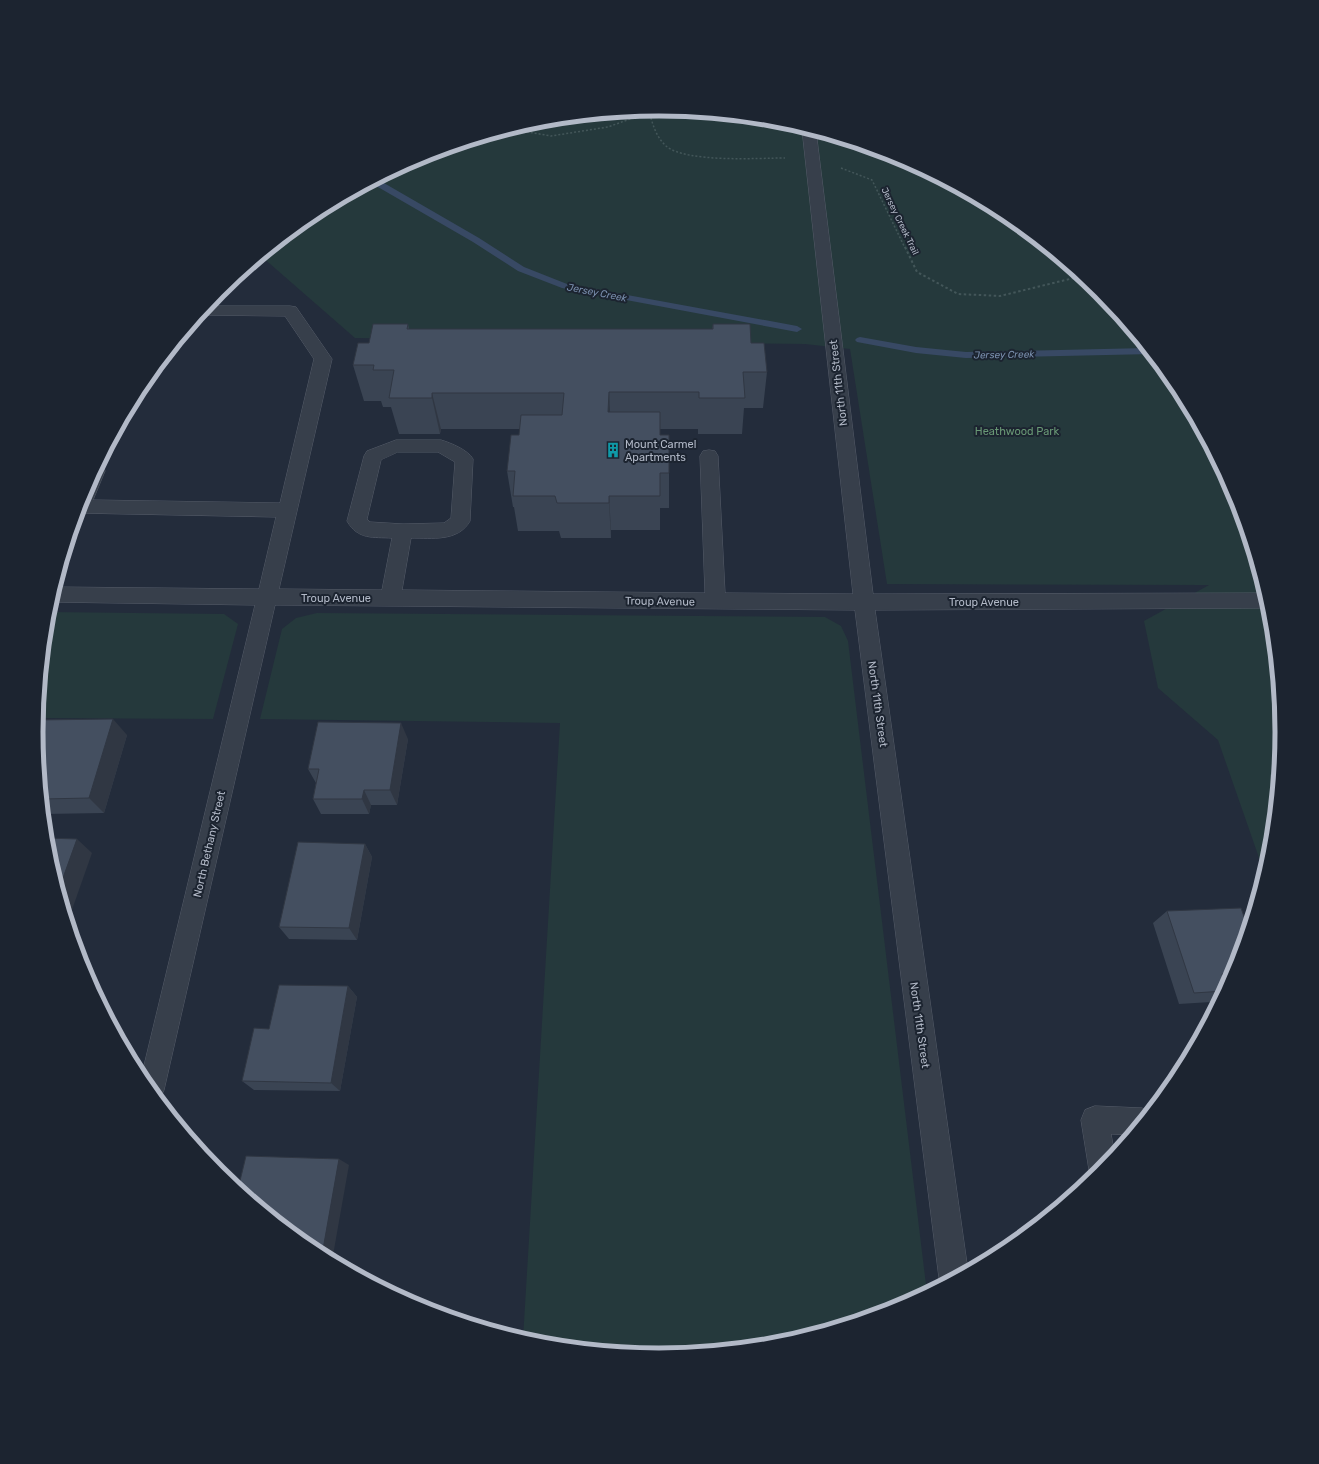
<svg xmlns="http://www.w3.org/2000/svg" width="1319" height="1464" viewBox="0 0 1319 1464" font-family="Rubik,sans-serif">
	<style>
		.green { fill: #25393c }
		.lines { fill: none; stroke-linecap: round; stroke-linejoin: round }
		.stream { fill: #384964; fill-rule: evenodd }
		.minor-casing { stroke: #555c69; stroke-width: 1 }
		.path-far1 { stroke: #435659; stroke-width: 1.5; stroke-dasharray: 2 2; stroke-linecap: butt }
		.path { stroke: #435659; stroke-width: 2; stroke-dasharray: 2.5 2.5; stroke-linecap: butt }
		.minor { fill: #373f4b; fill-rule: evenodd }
		.wall { fill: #3a4453 }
		.shaded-wall { fill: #303743 }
		.building { fill: #444f60; stroke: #303743 }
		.labels { text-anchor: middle; stroke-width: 4; stroke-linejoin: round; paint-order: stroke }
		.far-street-label { font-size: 9px; fill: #b2b9c7; stroke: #1c2430 }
		.far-water-label { font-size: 10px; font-style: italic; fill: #7a8fae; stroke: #1c2430 }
		.street-label { font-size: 11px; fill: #b2b9c7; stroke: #1c2430 }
		.park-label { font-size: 11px; fill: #699875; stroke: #1c2430 }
		.poi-label { font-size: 11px; fill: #b2b9c7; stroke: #1c2430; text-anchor: start }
		.rim { fill: none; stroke: #b2b9c7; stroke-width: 5 }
	</style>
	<rect width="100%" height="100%" fill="#232c3b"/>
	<!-- green -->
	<g class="green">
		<path d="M660 109 781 121 898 156 1006 214 1101 291 1178 386 1236 494 1271 611 1283 732 1271 854 1265 875 1218 740 1158 688 1144 621 1209 585 887 584 850 349 805 344 355 338 261 256 313 213 421 156 538 120Z"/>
		<path d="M48 612 224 614 238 624 213 719 37 718Z"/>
		<path d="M317 613 825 617 841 626 848 641 927 1293 898 1308 781 1344 660 1355 538 1343 523 1339 560 723 260 719 282 629 296 618Z"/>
	</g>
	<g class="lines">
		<!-- stream -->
		<g class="stream">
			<path d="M377 179 479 238 524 267 567 284 797 326 802 329 797 332 562 288 518 271 473 242 371 183Z"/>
			<path d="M860 337 916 347 966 352 1147 348 1152 354 966 358 916 353 857 342 855 340 857 338Z"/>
		</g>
		<!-- minor casing -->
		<g class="minor-casing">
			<g id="minor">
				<path d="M803 127 816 131 873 594 1266 593 1270 608 875 610 968 1271 942 1285 939 1278 855 610 275 605 164 1090 159 1100 141 1078 255 605 50 602 55 587 259 589 276 517 77 513 84 493 99 465 103 466 105 471 93 500 280 503 314 359 285 316 199 315 207 306H290L296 307 332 359 279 589 382 590 392 538C373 537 358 540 347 521L364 456 367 451 396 440H441C451 443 468 450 473 459L470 521C458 542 432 538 411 538L402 590 705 593 700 456 703 451 709 450 715 451 718 456 725 593 853 594 802 129ZM398 452H438L455 462 451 518 444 523 403 524 370 522 367 519 381 460Z"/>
				<path d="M1095 1106 1142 1108 1150 1112 1131 1135 1111 1134 1115 1156 1100 1173 1093 1179 1089 1170 1081 1120 1085 1110Z"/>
			</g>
		</g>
		<!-- path-far1 -->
		<g class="path-far1">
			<path d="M649 110C652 123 656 137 666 146 686 163 758 158 785 158"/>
			<path d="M511 129 551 136 608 127 649 112"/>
			<path d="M841 168 872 180 905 248"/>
		</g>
		<!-- path -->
		<path class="path" d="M905 247 917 272 958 294 1000 296 1082 276"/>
		<!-- minor -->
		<use href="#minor" class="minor"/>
	</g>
	<!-- wall -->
	<g class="wall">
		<path d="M408 324 409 329H712L713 324 751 343 767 372 763 408H744L742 434H698V429H660V435L669 473V508H660V530H611V538H561L559 531H518L514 507H513L507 471 519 435 520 429H441L440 434H399L391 407H383L381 401H364L353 365 369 343Z"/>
		<path d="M36 732 127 735 104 813 44 814Z"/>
		<path d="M408 739 397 805H371L369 814H321L313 799 316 783 308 769Z"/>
		<path d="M365 844 372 857 357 940 289 939 279 927Z"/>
		<path d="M1167 911 1235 971 1228 984 1225 985 1226 988 1223 994 1211 1002 1179 1004 1153 923Z"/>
		<path d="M348 986 357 997 340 1091 254 1090 242 1081 269 1029Z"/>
	</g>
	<!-- shaded-wall -->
	<g class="shaded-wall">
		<path d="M609 392 611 429 608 412Z"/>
		<path d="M432 393 441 429 440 434 432 398Z"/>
		<path d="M609 496 611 530V538L609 503Z"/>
		<path d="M113 719 127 735 104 813 89 798Z"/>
		<path d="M401 723 408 739 397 805 390 790Z"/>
		<path d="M364 790 371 805 369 814 362 799Z"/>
		<path d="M77 839 92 853 68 921 59 889Z"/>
		<path d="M365 844 372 857 357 940 349 928Z"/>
		<path d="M348 986 357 997 340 1091 331 1083Z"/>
		<path d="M339 1159 349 1165 332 1261 322 1255Z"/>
	</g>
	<!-- building -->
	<g class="building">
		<path d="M373 324H408L407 329H713V324H750L751 343H764L767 372H743L745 398H699V392H609L608 412H660V435H669V473H660V496H609V503H557L555 496H513L515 471H507L511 435H519L521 415H562L564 393H432V398H389L394 370H373L374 365H353L358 343H369Z"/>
		<path d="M113 719 89 798 43 799 39 761 40 759H39L36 732 37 720Z"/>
		<path d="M318 722 401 723 390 790H364L362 799H313L319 769H308Z"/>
		<path d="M46 838 77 839 59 889 48 853Z"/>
		<path d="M298 842 365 844 349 928 279 927Z"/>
		<path d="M1241 908 1248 928 1235 971 1234 974H1222L1226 988 1224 991 1194 993 1167 911Z"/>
		<path d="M279 985 348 986 331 1083 242 1081 254 1028 269 1029Z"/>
		<path d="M246 1156 339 1159 322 1255 313 1250 238 1189Z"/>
	</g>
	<!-- icons -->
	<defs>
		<g id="building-bare" transform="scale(1.2)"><path d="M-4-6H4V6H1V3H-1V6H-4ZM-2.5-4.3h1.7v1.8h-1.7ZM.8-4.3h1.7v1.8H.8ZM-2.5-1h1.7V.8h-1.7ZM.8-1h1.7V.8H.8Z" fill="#0f9aa8" stroke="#1c2430" stroke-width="2.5" paint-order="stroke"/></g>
	</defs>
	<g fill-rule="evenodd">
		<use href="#building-bare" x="613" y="450"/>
	</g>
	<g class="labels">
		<!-- far-street labels -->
		<g class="far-street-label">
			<text transform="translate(900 221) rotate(64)" y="3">Jersey Creek Trail</text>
		</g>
		<!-- far-water labels -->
		<g class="far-water-label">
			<text transform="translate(597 292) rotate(11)" y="4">Jersey Creek</text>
			<text transform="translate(1004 354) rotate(-1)" y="4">Jersey Creek</text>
		</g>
		<!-- street labels -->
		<g class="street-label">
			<text transform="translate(838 383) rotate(-97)" y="4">North 11th Street</text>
			<text x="336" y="602">Troup Avenue</text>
			<text transform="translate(660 601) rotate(1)" y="4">Troup Avenue</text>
			<text x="984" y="606">Troup Avenue</text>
			<text transform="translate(878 704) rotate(82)" y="4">North 11th Street</text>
			<text transform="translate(209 844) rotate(-77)" y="4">North Bethany Street</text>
			<text transform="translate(920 1025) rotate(82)" y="4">North 11th Street</text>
		</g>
		<!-- park labels -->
		<g class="park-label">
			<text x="1017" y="435">Heathwood Park</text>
		</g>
		<!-- poi labels -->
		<g class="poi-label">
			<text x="625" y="448">Mount Carmel<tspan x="625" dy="13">Apartments</tspan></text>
		</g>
	</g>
	<!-- crop -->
	<path d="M0 0H1319V1464H0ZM43 732a616 616 0 1 1 1232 0a616 616 0 1 1-1232 0Z" fill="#1c2430" fill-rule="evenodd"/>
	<path class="rim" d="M43 732a616 616 0 1 1 1232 0a616 616 0 1 1-1232 0Z"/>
</svg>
